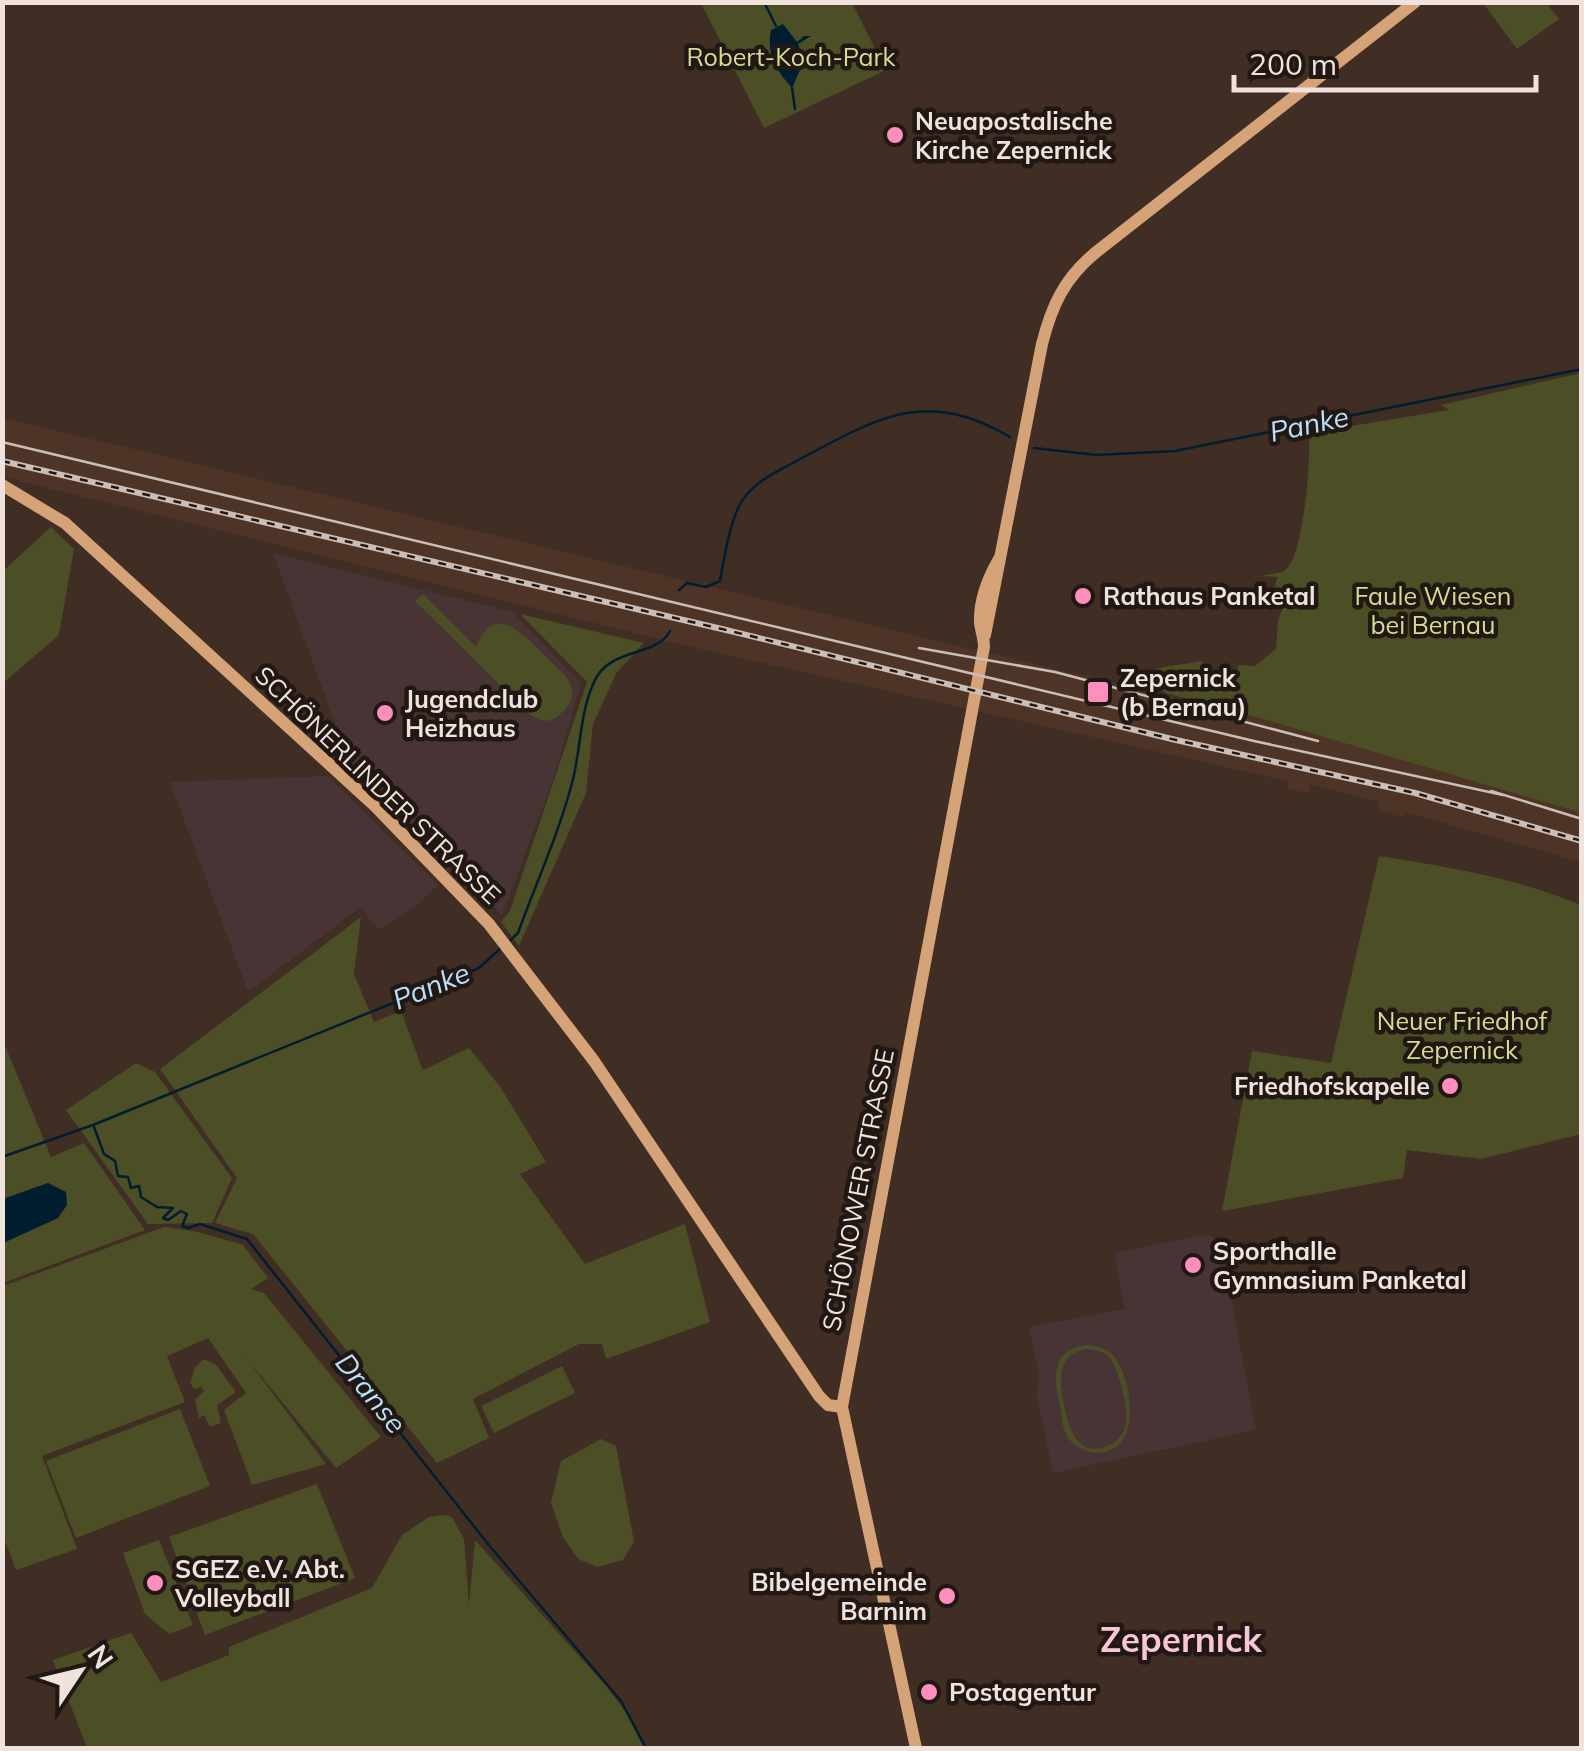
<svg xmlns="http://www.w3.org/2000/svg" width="1584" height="1751" viewBox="0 0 1584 1751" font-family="Mulish,sans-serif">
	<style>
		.built { fill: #4d3427 }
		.education { fill: #483435 }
		.green { fill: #4c4e26; fill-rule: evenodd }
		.water { fill: #001e2f }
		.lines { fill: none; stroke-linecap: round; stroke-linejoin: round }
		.stream { stroke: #001e2f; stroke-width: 2.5 }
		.secondary { stroke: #d5a377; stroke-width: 12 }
		.tram { stroke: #cbbdb7; stroke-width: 2.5 }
		.rail-casing { stroke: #cbbdb7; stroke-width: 6 }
		.rail { stroke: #211814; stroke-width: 2.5; stroke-dasharray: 8; stroke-linecap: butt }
		.poi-dot { fill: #fe8ebb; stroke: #211814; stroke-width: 4 }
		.labels { text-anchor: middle; stroke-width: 9; stroke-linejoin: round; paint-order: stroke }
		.park-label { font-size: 25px; fill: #d6dc94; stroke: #211814 }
		.poi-label { font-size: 25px; font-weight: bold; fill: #f0e3dd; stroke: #211814; text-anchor: start }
		.street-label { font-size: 25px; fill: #f0e3dd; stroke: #211814 }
		.water-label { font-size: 28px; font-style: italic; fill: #b9e1fb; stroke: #211814 }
		.district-label { font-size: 35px; font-weight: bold; fill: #f7c6d7; stroke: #211814 }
	</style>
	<rect width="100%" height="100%" fill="#402d24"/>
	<!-- built -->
	<path class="built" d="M3 418 1273 721 1581 813V862L1408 813 1402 817 1378 810 1379 802 1311 784 1308 793 1288 789V781L692 647 3 477Z"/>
	<!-- education -->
	<g class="education">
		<path d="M273 553 513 612 581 684 552 783 502 915 333 753 342 742Z"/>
		<path d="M328 776 438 885 414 908 379 930 360 908 248 992 170 782Z"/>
		<path d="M1204 1235 1212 1236 1221 1247 1256 1430 1053 1473 1036 1392 1040 1378 1029 1327 1125 1309 1114 1253Z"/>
	</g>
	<!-- green -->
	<g class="green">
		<path d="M701 3H852L886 70 764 128Z"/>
		<path d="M1483 3H1546L1559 19 1517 49Z"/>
		<path d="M1581 373V813L1267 720 1165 693 1150 672C1159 665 1187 665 1201 661L1216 673 1232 677 1239 665 1255 666 1276 649 1278 621 1284 605C1276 593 1272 591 1278 577L1261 576C1268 574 1278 574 1284 571 1304 560 1311 456 1309 433L1449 410 1441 405Z"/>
		<path d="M51 527 74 549 59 635 3 683V571Z"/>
		<path d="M423 594 476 647C494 599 526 637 547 658 556 667 569 676 572 689 574 700 567 709 558 716 547 724 540 721 529 714L415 601Z"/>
		<path d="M520 614 644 643 617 672 593 724 586 793 519 946 501 922 510 911 587 682Z"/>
		<path d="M1379 856C1449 867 1516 878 1581 905V1134L1481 1159 1407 1150 1403 1178 1222 1211 1252 1051 1331 1063Z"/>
		<path d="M361 917 354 974 374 1022 401 1011 423 1070 469 1048 501 1088 546 1162 520 1174 585 1264 685 1224 710 1322 606 1359 602 1344H579L473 1399 489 1438 437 1463 253 1234 215 1223 237 1178 160 1069Z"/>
		<path d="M6 1048 51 1157 84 1143 145 1230 3 1283V1243L58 1218 48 1183 3 1199 2 1049Z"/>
		<path d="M136 1063 155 1072 232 1178 212 1223 148 1224 66 1110Z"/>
		<path d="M164 1227 198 1232 243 1245 268 1278 251 1289 264 1293 381 1437 336 1468 247 1359 326 1464 252 1485 224 1410 246 1393 208 1338 167 1356 185 1402 42 1456 77 1549 16 1570 3 1536V1286Z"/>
		<path d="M1090 1345C1100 1347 1110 1350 1116 1359 1130 1379 1138 1430 1117 1446 1101 1459 1073 1452 1065 1432 1062 1423 1061 1411 1059 1401 1053 1373 1053 1347 1090 1345ZM1086 1349C1094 1350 1102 1351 1108 1356 1118 1364 1129 1411 1126 1423 1125 1433 1117 1443 1107 1446 1077 1458 1069 1428 1064 1405 1060 1381 1055 1356 1086 1349Z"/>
		<path d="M204 1359 216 1365 236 1392 217 1405 221 1423 210 1427 204 1415 199 1418 195 1400 204 1391 201 1387 194 1389 190 1383 195 1367Z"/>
		<path d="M562 1366 575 1393 494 1433 481 1406Z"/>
		<path d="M180 1409 210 1486 76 1538 46 1461Z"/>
		<path d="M601 1439 616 1446 634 1542 623 1560 597 1567 578 1559 563 1537 551 1503 561 1461Z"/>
		<path d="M317 1484 355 1578 205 1635 169 1537Z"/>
		<path d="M444 1515 452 1517 464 1539 469 1605 475 1540 606 1686 625 1711 644 1748H87L53 1660 131 1633 161 1682 229 1655V1647L372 1588 402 1535 429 1517Z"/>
		<path d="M159 1540 193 1625 169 1634 145 1614 123 1553Z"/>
	</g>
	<!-- water -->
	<g class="water">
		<path d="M783 24 797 42 804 36H811L798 44 804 61 792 88C777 71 766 54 771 30Z"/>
		<path d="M48 1183 66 1192 67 1205 58 1218 3 1243V1199Z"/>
	</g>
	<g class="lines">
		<!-- stream -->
		<g class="stream">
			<path d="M764 2 776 26"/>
			<path d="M792 88 795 109"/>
			<path d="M1034 448 1097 455 1175 451 1582 369"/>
			<path d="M679 590 687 583 706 587 720 581C724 558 729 527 739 506 751 482 779 471 800 459 878 418 925 387 1010 437"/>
			<path d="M507 943 518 933C536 883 560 831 573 779 581 747 580 710 595 680 611 647 657 657 670 631"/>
			<path d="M94 1127 104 1154 115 1161 118 1176 128 1177 131 1188 139 1186 141 1197 157 1207 173 1208 163 1218 168 1220 181 1211 187 1214 182 1226 188 1228 200 1224 247 1239 488 1544 621 1701 646 1748"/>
			<path d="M2 1157 93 1125 479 968 501 948"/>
		</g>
		<!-- secondary -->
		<g class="secondary">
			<path d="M2 485 65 523 375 806 489 924 594 1061 819 1396 828 1405 842 1407"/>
			<path d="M985 635 1042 344C1052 305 1064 279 1095 253L1415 2"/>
			<path d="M916 1748 842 1407 984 647C984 638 981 631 980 623 979 600 988 578 999 559"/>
		</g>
		<!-- tram -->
		<g class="tram">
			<path d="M2 442 1254 741 1503 795"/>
			<path d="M919 648 1055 672 1318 741"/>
			<path d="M1491 791 1582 819"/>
		</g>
		<!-- rail casing -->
		<g class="rail-casing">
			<path id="rail" d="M2 461 722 629 1176 740 1415 793 1582 841"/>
		</g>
		<!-- rail -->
		<use href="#rail" class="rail"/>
	</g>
	<!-- markers -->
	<g class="poi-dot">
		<circle cx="895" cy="135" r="10"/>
		<circle cx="1083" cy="596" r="10"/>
		<rect x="1086" y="680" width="24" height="24" rx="5"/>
		<circle cx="385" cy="713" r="10"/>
		<circle cx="1450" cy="1086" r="10"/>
		<circle cx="1193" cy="1265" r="10"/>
		<circle cx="155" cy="1583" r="10"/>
		<circle cx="947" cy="1596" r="10"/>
		<circle cx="929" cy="1692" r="10"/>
	</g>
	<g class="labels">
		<!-- park labels -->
		<g class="park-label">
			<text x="791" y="66">Robert-Koch-Park</text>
			<text x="1433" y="605">Faule Wiesen<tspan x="1433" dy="29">bei Bernau</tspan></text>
			<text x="1462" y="1030">Neuer Friedhof<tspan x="1462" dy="29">Zepernick</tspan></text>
		</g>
		<!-- poi labels -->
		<g class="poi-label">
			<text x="915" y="130">Neuapostalische<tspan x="915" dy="29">Kirche Zepernick</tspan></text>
			<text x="1103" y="605">Rathaus Panketal</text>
			<text x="1120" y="687">Zepernick<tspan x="1120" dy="29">(b Bernau)</tspan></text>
			<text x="405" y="708">Jugendclub<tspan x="405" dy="29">Heizhaus</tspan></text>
			<text x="1430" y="1095" text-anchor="end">Friedhofskapelle</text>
			<text x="1213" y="1260">Sporthalle<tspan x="1213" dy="29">Gymnasium Panketal</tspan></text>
			<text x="175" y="1578">SGEZ e.V. Abt.<tspan x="175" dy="29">Volleyball</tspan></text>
			<text x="927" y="1591" text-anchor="end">Bibelgemeinde<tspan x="927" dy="29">Barnim</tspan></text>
			<text x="949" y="1701">Postagentur</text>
		</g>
		<!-- street labels -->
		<g class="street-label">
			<text transform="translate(378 785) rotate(44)" y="9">SCHÖNERLINDER STRASSE</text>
			<text transform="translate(858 1190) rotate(-79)" y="9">SCHÖNOWER STRASSE</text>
		</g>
		<!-- water labels -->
		<g class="water-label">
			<text transform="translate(1309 424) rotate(-12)" y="10">Panke</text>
			<text transform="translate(431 986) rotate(-22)" y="10">Panke</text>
			<text transform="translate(371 1393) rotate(51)" y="10">Dranse</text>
		</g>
		<!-- district labels -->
		<g class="district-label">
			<text x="1181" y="1652">Zepernick</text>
		</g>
	</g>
	<!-- border -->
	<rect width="1584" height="1751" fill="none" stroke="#f0e3dd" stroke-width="10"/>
	<!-- north arrow -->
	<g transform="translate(80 1671) rotate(55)" stroke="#211814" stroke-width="8" paint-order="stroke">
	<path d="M0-8L18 38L0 25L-18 38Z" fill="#f0e3dd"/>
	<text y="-15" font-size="28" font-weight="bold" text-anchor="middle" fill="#f0e3dd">N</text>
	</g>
	<!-- scale -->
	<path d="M1234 75v15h302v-15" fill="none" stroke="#f0e3dd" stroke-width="5"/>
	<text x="1249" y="75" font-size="30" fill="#f0e3dd" stroke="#211814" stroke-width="8" paint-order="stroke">200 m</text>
</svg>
